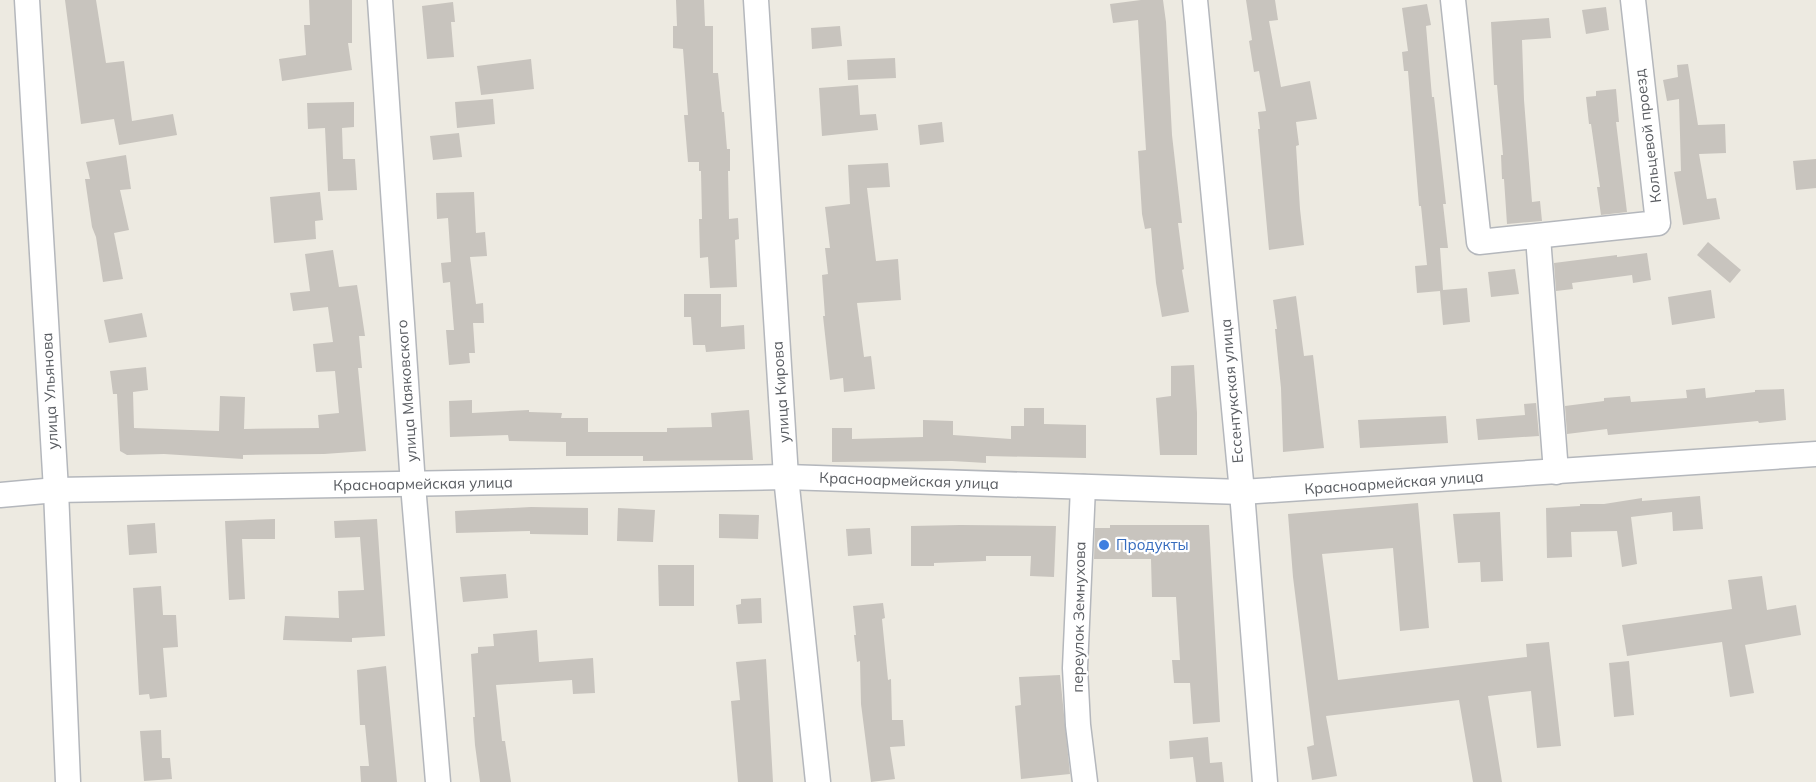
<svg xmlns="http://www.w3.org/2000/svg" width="1816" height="782" viewBox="0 0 1816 782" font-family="Mulish,sans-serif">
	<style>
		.building { fill: #c8c4be }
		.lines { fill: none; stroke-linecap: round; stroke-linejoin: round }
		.minor-casing { stroke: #b4b7bc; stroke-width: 27 }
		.minor { stroke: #fff; stroke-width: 24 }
		.shop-dot { fill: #3f7fe0; stroke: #fff; stroke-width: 2 }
		.labels { text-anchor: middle; stroke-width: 4.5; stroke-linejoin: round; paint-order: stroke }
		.street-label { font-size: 15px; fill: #5a5d62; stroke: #fff }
		.shop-label { font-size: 15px; fill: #366cbe; stroke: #fff; text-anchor: start }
	</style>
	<rect width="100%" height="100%" fill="#edeae1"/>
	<!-- building -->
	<g class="building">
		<path d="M65 0H96L106 63 124 61 132 121 173 114 177 135 119 145 114 119 81 124Z"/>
		<path d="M309 0H352V43H348L352 70 282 81 279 59 306 55 304 25H310Z"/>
		<path d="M676 0H704L705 26H713V73H718L722 112H724L727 149H730V171H728L729 219 738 218 739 239 735 240 737 287 710 288 708 257 700 258 699 219H702L701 171H699V162H688L684 115H688L683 49 673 48V26H677Z"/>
		<path d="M1141 0H1163L1166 22 1172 135 1182 223H1178L1184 269 1182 270 1189 312 1162 317 1156 283 1151 228 1145 229 1142 214 1138 151 1146 150 1138 20 1113 23 1110 4Z"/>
		<path d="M1246 0H1275L1278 20 1269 21 1281 87 1310 81 1317 119 1296 122 1299 145 1296 146 1300 209 1304 245 1269 250 1258 129H1260L1258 112 1266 111 1259 71 1254 72 1249 41 1252 40Z"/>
		<path d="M453 2 455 22H451L454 57 427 59 422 6Z"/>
		<path d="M1427 4 1431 25 1426 26 1432 97H1434L1446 204H1443L1448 248H1440L1443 290 1467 288 1470 322 1443 325 1440 291 1417 293 1415 266 1427 265 1421 206H1419L1408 71H1404L1402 52 1408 51 1402 8Z"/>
		<path d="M1606 7 1609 30 1586 34 1582 10Z"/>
		<path d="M1549 18 1551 38 1522 40 1524 100 1532 202 1540 201 1542 221 1507 224 1504 179H1502L1501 155H1503L1497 85H1494L1491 22Z"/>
		<path d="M840 26 842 46 812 49 811 28Z"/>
		<path d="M895 58 896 78 848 80 847 60Z"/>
		<path d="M531 59 534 89 481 95 477 66Z"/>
		<path d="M1688 64 1698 125 1725 124 1726 153 1699 154 1707 199 1716 198 1720 219 1683 225 1674 172 1681 171 1679 99 1667 101 1663 80 1678 77 1677 65Z"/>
		<path d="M858 85 860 115 876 114 878 130 822 136 819 88Z"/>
		<path d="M1616 89 1619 122H1616L1627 212 1601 215 1597 187H1600L1591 124H1589L1586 97 1596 96V91Z"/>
		<path d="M493 99 495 124 457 128 455 102Z"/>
		<path d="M354 102V127L342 128 343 159H355L357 190 328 191 325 128 308 129 307 103Z"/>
		<path d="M942 122 944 142 920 145 918 125Z"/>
		<path d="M459 133 462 157 433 160 430 136Z"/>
		<path d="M126 155 131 189 120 190 129 230 114 233 123 279 103 282 96 237 92 227 85 179H90L86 162Z"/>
		<path d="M1816 159V188L1796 190 1793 161Z"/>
		<path d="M888 163 890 187 867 188 876 261 898 259 901 300 857 303 864 357 871 356 875 389 844 392 843 378 830 380 823 316H825L822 275 828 274 825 248H830L825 207 850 204 848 165Z"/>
		<path d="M320 192 323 220 315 221 316 239 274 243 270 197Z"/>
		<path d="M474 192 476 233 485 232 487 256 470 257 476 304 483 303 484 323H473L475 353H469L470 363 449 365 446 330H454L450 282 443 283 441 263 451 262 448 218 437 219 436 193Z"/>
		<path d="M1708 242 1741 270 1730 283 1697 255Z"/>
		<path d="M333 250 339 287 357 285 361 309 365 336H359L362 368H358L366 451 324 454 243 455V459L164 454 127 455 120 451 117 394H113L110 371 146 367 148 390 133 392 134 428 219 431 220 396 245 397 244 429 319 428 318 415 339 413 335 371 316 372 313 344 333 342 328 307 293 311 290 293 310 291 305 254Z"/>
		<path d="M1647 253 1651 280 1633 283 1632 275 1572 283 1573 289 1556 291 1554 263 1617 255V257Z"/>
		<path d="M1515 269 1519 294 1491 297 1488 272Z"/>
		<path d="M1711 290 1715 318 1672 325 1668 297Z"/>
		<path d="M684 294H721V327L744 325 745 349 706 352 705 345H693L691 317H684Z"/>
		<path d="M1296 296 1304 356 1313 355 1324 448 1283 452 1281 388 1275 329H1277L1273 300Z"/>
		<path d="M142 313 147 337 109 343 104 320Z"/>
		<path d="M1194 365 1197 413V455H1160L1156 398 1171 396V366Z"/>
		<path d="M1705 388 1706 398 1755 392V390L1784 389 1786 420 1759 423 1758 421 1608 435 1607 429 1567 434 1565 406 1604 401V398L1630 396 1631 402 1687 398 1686 390Z"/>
		<path d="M472 400V413L529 410V412L562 413 561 418H588V432H667V428L712 427 711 413 749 410 753 460 643 461V456H566V442L509 441 508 435 450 437 449 401Z"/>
		<path d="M1536 403 1539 436 1478 440 1476 419 1525 415 1524 404Z"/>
		<path d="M1024 408H1044V424L1086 425V458L986 456V463L952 461 832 462V428H852V439L923 437V420L953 421V435L1011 439V426H1024Z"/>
		<path d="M1446 416 1448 443 1360 448 1358 420Z"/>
		<path d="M1700 496 1703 529 1673 531 1672 512 1631 517 1637 564 1622 567 1617 531 1571 532 1572 557 1547 558 1546 508 1580 506V504H1604L1642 498V501Z"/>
		<path d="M1418 503 1429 628 1400 631 1393 548 1322 554 1338 680 1527 657 1526 644 1549 642 1561 746 1537 748 1531 691 1488 696 1502 782H1473L1459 700 1326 716 1337 776 1312 780 1307 747 1314 745 1293 577 1288 514Z"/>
		<path d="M531 507 588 508V535L530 534V531L456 533 455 511Z"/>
		<path d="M618 508 655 510 653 542 617 541Z"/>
		<path d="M1500 512 1503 581 1481 582 1480 562 1458 563 1453 514Z"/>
		<path d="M719 514 759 515 758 539 719 538Z"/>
		<path d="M275 519V539H242L245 599 229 600 225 521Z"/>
		<path d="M377 519 385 636 352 638V642L283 640 285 616 339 618 338 591 364 590 360 537 335 538 334 521Z"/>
		<path d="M155 523 157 553 129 555 127 525Z"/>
		<path d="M960 525 1056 526 1054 577 1030 576 1031 556H986V561L934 563V566H911V526Z"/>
		<path d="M1110 525H1209L1220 722 1193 724 1190 683H1174L1172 660H1180L1176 597H1152L1151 559H1094L1095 528H1110Z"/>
		<path d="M870 528 872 554 848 556 846 529Z"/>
		<path d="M658 565H694V606H659Z"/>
		<path d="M506 574 508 598 463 602 460 577Z"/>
		<path d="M1762 576 1767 610 1796 605 1801 635 1745 645 1754 693 1730 697 1722 642 1627 656 1622 625 1732 609 1728 580Z"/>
		<path d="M161 586 163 615H176L178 647 163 648 167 697 150 699 149 694 139 695 133 588Z"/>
		<path d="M761 598 762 623 738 624 736 605 741 604V599Z"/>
		<path d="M883 603 885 618 882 619 888 680 891 679 892 720H903L905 746 890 747 895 779 871 782 861 704 860 661 857 662 854 635H856L853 606Z"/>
		<path d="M537 630 539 662 593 658 595 693 573 694 572 680 496 685 502 741H505L511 782H480L475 745 473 717H475L471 654 478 653V647L494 646 493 634Z"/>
		<path d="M766 659 773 782H738L731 701 740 700 736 662Z"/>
		<path d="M1629 661 1634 715 1614 717 1609 663Z"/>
		<path d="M386 666 397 782H361L360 766H369L365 725H360L357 670Z"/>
		<path d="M1060 675 1070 774 1021 779 1015 706 1021 705 1019 677Z"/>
		<path d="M161 730 162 758H170L172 779 144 781 140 731Z"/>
		<path d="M1208 737 1210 763 1222 762 1224 782H1196L1193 757 1170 759 1169 741Z"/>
	</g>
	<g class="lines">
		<!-- minor casing -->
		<g class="minor-casing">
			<g id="minor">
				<path d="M27 0 56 490 68 782"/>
				<path d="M380 0 413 485 438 782"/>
				<path d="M756 0 786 477 818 782"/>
				<path d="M1195 0 1242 492 1265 782"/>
				<path d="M1453 0 1479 242 1658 223 1633 0"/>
				<path d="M1538 237 1556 472"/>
				<path d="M1083 487 1075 668 1078 725 1085 782"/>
				<path d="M0 495 56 490 786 477 1242 492 1816 454"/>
			</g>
		</g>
		<!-- minor -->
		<use href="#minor" class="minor"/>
	</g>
	<!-- markers -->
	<circle class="shop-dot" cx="1104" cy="545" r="6"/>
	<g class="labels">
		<!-- street labels -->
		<g class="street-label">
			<text transform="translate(1648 136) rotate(-97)" y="5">Кольцевой проезд</text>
			<text transform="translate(50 391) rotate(-93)" y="5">улица Ульянова</text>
			<text transform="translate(407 391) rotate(-94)" y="5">улица Маяковского</text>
			<text transform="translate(1232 391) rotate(-95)" y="5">Ессентукская улица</text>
			<text transform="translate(781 392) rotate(-94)" y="5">улица Кирова</text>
			<text transform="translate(909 481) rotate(2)" y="5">Красноармейская улица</text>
			<text transform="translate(1394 483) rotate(-4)" y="5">Красноармейская улица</text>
			<text transform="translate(423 484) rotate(-1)" y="5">Красноармейская улица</text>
			<text transform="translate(1079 617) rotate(-89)" y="5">переулок Земнухова</text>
		</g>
		<!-- shop labels -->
		<g class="shop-label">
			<text x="1116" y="550">Продукты</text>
		</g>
	</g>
</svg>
